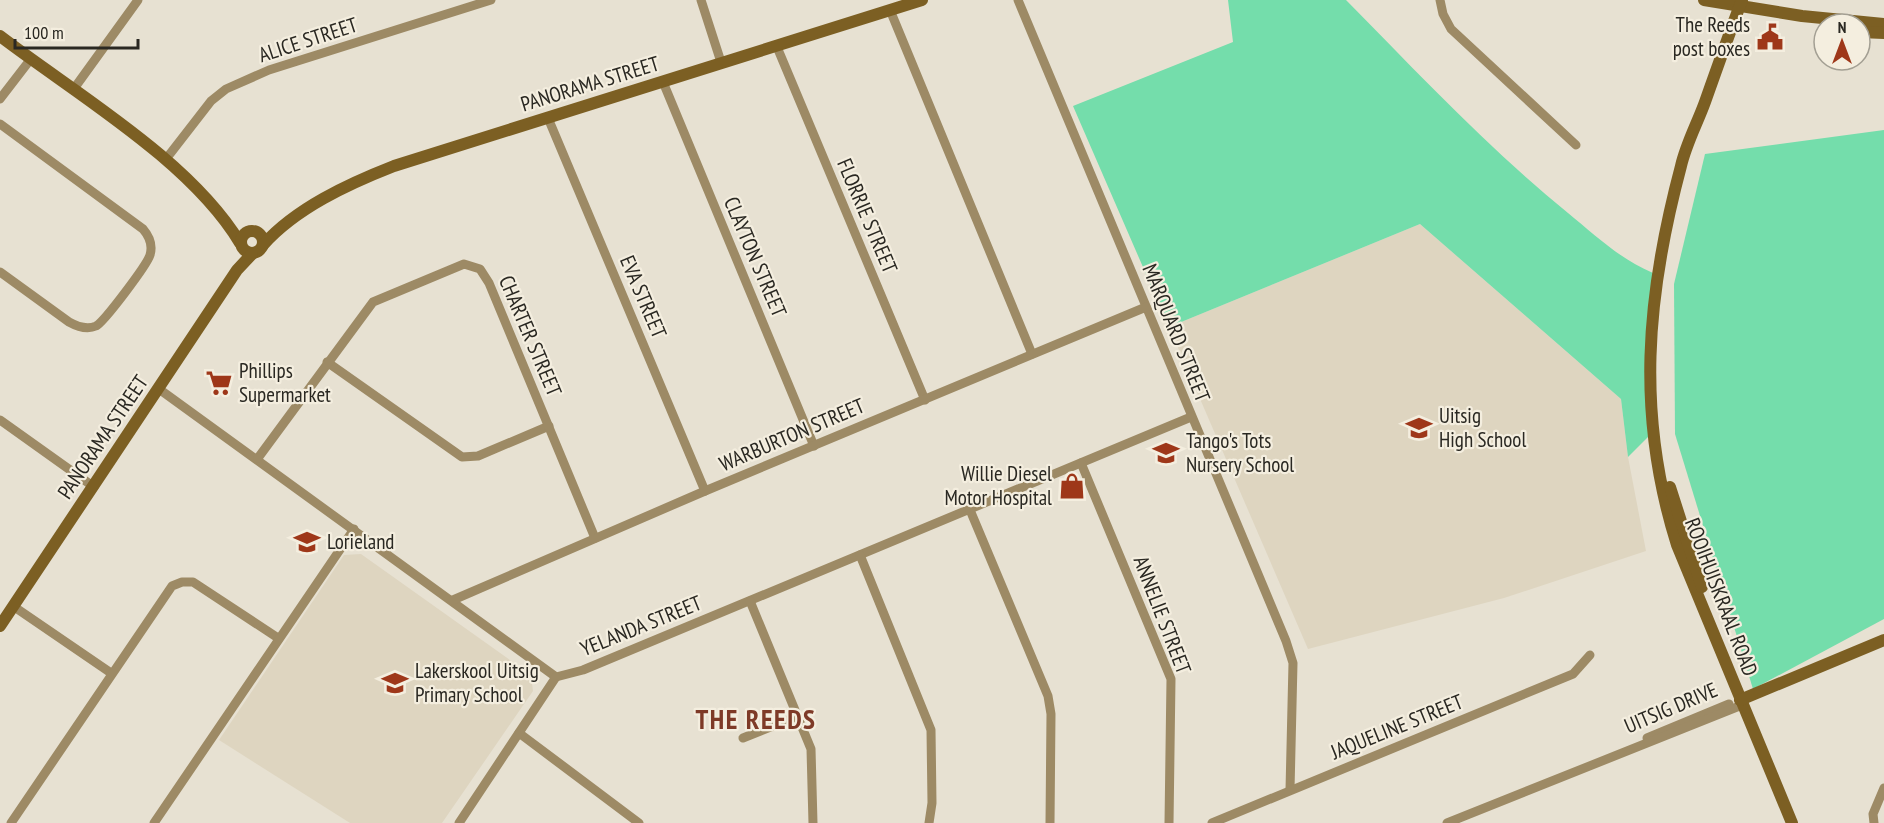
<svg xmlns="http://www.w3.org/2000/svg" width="1884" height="823" viewBox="0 0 1884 823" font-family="'PT Sans Narrow',sans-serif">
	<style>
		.built { fill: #ded5c0 }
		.green { fill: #74ddab }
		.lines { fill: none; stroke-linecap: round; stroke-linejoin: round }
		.street { stroke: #9d8a65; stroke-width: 9 }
		.secondary { stroke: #7c5f23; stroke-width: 12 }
		.labels { text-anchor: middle; stroke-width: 4.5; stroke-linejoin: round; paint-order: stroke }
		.poi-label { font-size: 21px; fill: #2a2822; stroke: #f4eedf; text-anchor: start }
		.street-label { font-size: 21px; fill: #2a2822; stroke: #f4eedf }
		.district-label { font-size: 27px; font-weight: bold; letter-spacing: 1.5px; fill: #7e3a27; stroke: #f4eedf }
	</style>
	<rect width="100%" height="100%" fill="#e7e1d2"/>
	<!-- built -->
	<g class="built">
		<path d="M1420 224 1621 399 1628 457 1646 551 1504 598 1308 649 1169 327Z"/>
		<path d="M361 554 531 675 533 691 442 823H350L219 740 344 555Z"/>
	</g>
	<!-- green -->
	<g class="green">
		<path d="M1228 0H1346C1418 73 1488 148 1568 213 1596 236 1620 259 1653 273L1648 437 1628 457 1621 399 1420 224 1169 327 1073 106 1233 42Z"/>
		<path d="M1884 130V619L1753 689 1675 434 1674 284 1705 154Z"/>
	</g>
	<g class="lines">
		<!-- street -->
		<g class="street">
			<path d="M701 0 721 62"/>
			<path d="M1018 0 1286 641 1293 663 1290 790"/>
			<path d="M1440 0 1443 14 1451 29 1576 145"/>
			<path d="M890 10 1032 354"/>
			<path d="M777 47 925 400"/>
			<path d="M663 82 814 446"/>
			<path d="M73 90 138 0"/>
			<path d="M0 99 30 60"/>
			<path d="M548 118 705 491"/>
			<path d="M0 124 143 229C149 236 153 245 150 255 147 265 104 322 96 326 87 330 78 327 69 322L0 272"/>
			<path d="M166 159 211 101 226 89 269 70 491 0"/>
			<path d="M327 362 462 457 478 456 549 426"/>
			<path d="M159 389 556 677 583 670 1191 417"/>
			<path d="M0 420 94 487"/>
			<path d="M258 458 373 302 464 264 480 269 489 283 595 538"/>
			<path d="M1081 463 1171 679 1169 823"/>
			<path d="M970 510 1048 696 1051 714 1050 823"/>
			<path d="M860 555 931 730 932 803 929 823"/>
			<path d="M453 600 705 491 1146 307"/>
			<path d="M750 601 811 749 813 823"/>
			<path d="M13 606 111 673"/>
			<path d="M519 733 639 823"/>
			<path d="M743 738 798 716"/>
			<path d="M1647 738 1729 704"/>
			<path d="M11 823 172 586 182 582H193L278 638"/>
			<path d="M154 823 354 529"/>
			<path d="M459 823 556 677"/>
			<path d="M1212 823 1573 674 1590 655"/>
			<path d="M1447 823 1742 705"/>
			<path d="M1874 823 1873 814 1884 788"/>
		</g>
		<!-- secondary -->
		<g class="secondary">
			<path d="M1704 0 1802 16 1884 24"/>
			<path d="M1742 0C1729 34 1717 68 1705 102 1697 124 1686 144 1681 166 1646 297 1636 415 1677 545L1792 823"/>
			<path d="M1860 32 1884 33"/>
			<path d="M0 36C76 94 191 161 240 243"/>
			<circle cx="252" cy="242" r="11"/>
			<path d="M263 245C296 208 348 184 394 166L922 0"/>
			<path d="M1670 487 1702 587"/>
			<path d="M0 626 237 270 252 254"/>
			<path d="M1740 700 1884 640"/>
		</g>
	</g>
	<!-- icons -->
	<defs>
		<g id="civic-bare" transform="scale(2.07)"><path d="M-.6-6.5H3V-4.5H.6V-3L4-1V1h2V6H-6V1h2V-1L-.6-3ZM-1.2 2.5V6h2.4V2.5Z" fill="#9e3719" stroke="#f4eedf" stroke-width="2.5" paint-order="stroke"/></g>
		<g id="supermarket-bare" transform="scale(2.07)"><path d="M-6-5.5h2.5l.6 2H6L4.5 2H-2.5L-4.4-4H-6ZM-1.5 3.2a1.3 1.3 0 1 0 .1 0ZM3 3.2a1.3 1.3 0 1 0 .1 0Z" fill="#9e3719" stroke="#f4eedf" stroke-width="2.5" paint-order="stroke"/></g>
		<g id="school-bare" transform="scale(2.07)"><path d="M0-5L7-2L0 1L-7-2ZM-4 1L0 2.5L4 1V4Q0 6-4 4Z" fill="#9e3719" stroke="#f4eedf" stroke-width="2.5" paint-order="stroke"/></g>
		<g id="shop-bare" transform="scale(2.07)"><path d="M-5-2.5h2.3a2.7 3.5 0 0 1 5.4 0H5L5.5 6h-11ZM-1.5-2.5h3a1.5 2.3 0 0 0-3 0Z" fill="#9e3719" stroke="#f4eedf" stroke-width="2.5" paint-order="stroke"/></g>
	</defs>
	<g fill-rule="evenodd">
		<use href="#civic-bare" x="1770" y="37"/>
		<use href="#supermarket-bare" x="219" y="383"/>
		<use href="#school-bare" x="1419" y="428"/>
		<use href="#school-bare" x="1166" y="453"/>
		<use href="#shop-bare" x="1072" y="486"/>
		<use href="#school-bare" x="307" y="542"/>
		<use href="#school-bare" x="395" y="683"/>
	</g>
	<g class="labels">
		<!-- poi labels -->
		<g class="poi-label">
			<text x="1750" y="32" text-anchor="end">The Reeds<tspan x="1750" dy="24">post boxes</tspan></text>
			<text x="239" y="378">Phillips<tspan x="239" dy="24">Supermarket</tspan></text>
			<text x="1439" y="423">Uitsig<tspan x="1439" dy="24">High School</tspan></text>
			<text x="1186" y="448">Tango's Tots<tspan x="1186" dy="24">Nursery School</tspan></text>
			<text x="1052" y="481" text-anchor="end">Willie Diesel<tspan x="1052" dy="24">Motor Hospital</tspan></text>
			<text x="327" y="549">Lorieland</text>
			<text x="415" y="678">Lakerskool Uitsig<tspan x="415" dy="24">Primary School</tspan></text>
		</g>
		<!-- street labels -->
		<g class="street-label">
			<text transform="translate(308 40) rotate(-18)" y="7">ALICE STREET</text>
			<text transform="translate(590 84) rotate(-17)" y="7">PANORAMA STREET</text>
			<text transform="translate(867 216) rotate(67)" y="7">FLORRIE STREET</text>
			<text transform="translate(755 257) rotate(67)" y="7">CLAYTON STREET</text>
			<text transform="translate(643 297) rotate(67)" y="7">EVA STREET</text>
			<text transform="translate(1176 333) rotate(68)" y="7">MARQUARD STREET</text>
			<text transform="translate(530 336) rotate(67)" y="7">CHARTER STREET</text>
			<text transform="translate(792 435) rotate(-23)" y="7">WARBURTON STREET</text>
			<text transform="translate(103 437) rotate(-56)" y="7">PANORAMA STREET</text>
			<text transform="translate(1721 597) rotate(69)" y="7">ROOIHUISKRAAL ROAD</text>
			<text transform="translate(1162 615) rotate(69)" y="7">ANNELIE STREET</text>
			<text transform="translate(641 626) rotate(-22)" y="7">YELANDA STREET</text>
			<text transform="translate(1671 708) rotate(-23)" y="7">UITSIG DRIVE</text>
			<text transform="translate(1397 727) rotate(-22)" y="7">JAQUELINE STREET</text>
		</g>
		<!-- district labels -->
		<g class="district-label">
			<text x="756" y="729">THE REEDS</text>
		</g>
	</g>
	<!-- north arrow -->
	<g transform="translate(1842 42)"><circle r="28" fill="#f4eedf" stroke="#a39f93" stroke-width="1.5"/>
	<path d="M0-4.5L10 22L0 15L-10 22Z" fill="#9e3719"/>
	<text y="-9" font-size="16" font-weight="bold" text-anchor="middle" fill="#2a2822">N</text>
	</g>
	<!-- scale -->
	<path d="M15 39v9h123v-9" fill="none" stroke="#2a2822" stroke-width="3"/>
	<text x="24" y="39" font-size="18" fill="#2a2822" stroke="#f4eedf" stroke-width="4.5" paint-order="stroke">100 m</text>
</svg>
